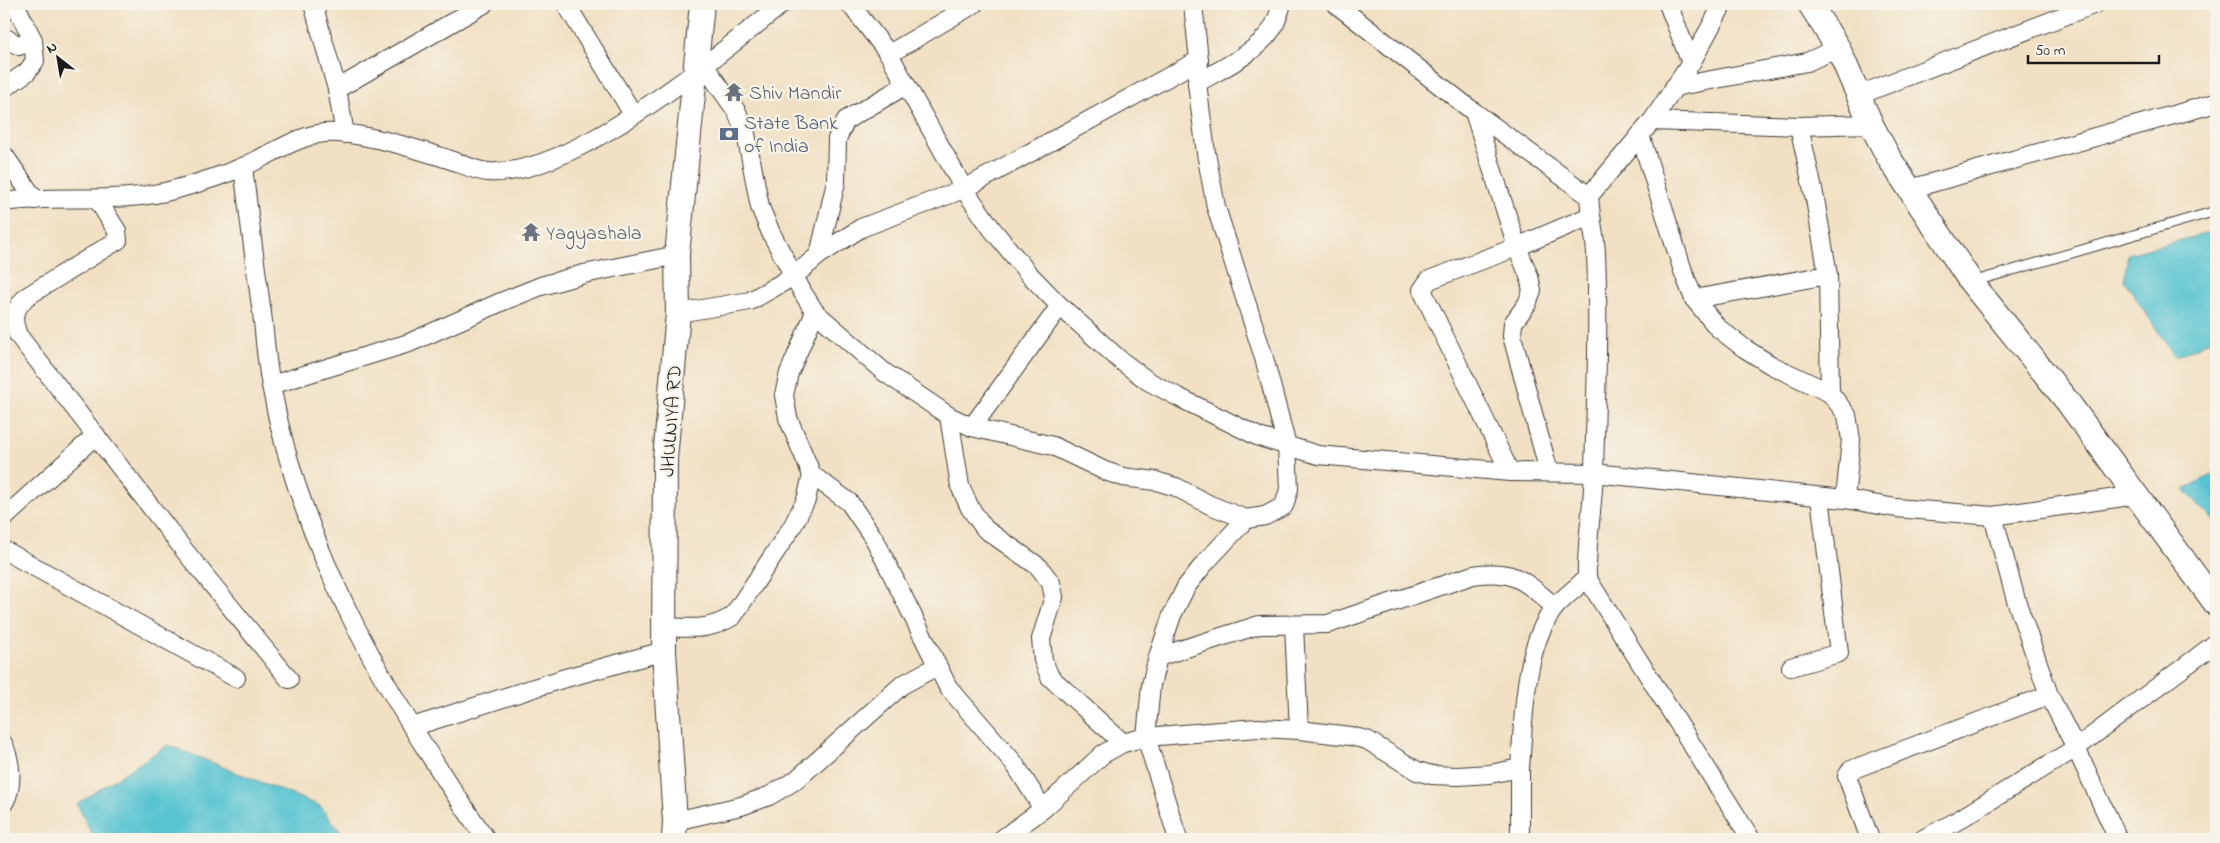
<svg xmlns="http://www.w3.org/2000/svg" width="2220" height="843" viewBox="0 0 2220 843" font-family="'Indie Flower',sans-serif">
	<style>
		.water { fill: #58c4d2; stroke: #3a7077 }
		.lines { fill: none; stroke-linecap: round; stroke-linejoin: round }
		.lane-casing { stroke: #3c3935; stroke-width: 11 }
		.street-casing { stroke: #3c3935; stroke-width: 20 }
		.secondary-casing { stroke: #3c3935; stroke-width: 26 }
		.lane { stroke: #fff; stroke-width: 9 }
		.street { stroke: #fff; stroke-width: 18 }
		.secondary { stroke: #fff; stroke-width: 24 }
		.labels { text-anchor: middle; stroke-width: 4.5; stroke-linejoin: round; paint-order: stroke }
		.worship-label { font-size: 20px; fill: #5b616d; stroke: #f7f3e8; text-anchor: start }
		.service-label { font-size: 20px; fill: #4e5e75; stroke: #f7f3e8; text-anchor: start }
		.street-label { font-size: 20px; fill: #1c1c1c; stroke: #f7f3e8 }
	</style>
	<rect width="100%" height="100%" fill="#f7f3e8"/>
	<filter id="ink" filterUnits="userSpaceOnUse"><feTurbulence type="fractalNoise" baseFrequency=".02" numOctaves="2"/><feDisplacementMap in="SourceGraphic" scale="10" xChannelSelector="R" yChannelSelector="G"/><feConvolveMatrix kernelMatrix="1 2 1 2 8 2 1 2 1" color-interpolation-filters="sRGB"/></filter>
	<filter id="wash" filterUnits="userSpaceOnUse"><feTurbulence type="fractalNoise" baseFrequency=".0096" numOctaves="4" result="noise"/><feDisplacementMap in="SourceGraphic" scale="20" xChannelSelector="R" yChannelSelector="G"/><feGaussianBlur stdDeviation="1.12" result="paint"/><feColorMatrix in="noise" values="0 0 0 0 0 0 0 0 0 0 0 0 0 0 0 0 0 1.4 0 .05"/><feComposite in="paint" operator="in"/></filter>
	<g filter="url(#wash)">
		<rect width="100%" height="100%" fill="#f1e0c3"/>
		<!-- water -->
		<g class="water">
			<path d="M2216 231V338L2175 357 2124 280 2128 254Z"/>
			<path d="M2216 472V522L2184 490Z"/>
			<path d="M168 745 320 806 346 839H94L77 804Z"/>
		</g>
	</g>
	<g filter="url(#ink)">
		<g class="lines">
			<!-- lane casing -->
			<g class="lane-casing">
				<path id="lane" d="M1972 282 2216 211"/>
			</g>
			<!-- street casing -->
			<g class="street-casing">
				<g id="street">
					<path d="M313 4 337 89 345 134"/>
					<path d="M566 4 633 114"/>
					<path d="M850 4 889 54 964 189 992 229 1028 273 1060 306 1120 360 1148 381 1180 398 1259 437 1318 455 1510 472 1594 473 1845 499 1896 508 1993 516 2137 495"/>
					<path d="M1336 4 1474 112 1589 196"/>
					<path d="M1668 4 1691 63"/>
					<path d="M1723 4 1691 63 1652 121 1589 196C1590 216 1595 234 1596 253 1599 325 1596 399 1594 471 1593 507 1586 542 1587 578L1751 839"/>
					<path d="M4 37 19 46 33 40"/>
					<path d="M889 54 974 4"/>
					<path d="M704 65 737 112 746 134 760 207 771 233 803 293 815 312 884 372 949 416 972 427 1053 446 1105 471 1123 477 1156 481 1176 487 1210 505 1246 519 1265 516 1284 506 1289 489 1287 446 1264 358 1216 207 1206 153 1197 83 1199 60 1193 4"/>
					<path d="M1197 83C1223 68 1255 54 1272 29 1277 22 1279 12 1282 4"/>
					<path d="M1674 87 1807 62 1838 48"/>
					<path d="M4 88 27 72 35 61 33 40 15 4"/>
					<path d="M337 89 484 4"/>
					<path d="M1859 95 2095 4"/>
					<path d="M1474 112 1517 247 1529 276 1532 291 1527 304 1513 323 1512 336 1549 472"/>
					<path d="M1652 121 1799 126 1871 124"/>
					<path d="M1799 126 1815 199 1828 275 1830 393"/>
					<path d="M1640 135 1683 271 1694 299 1718 328 1744 348 1771 365 1830 393 1847 415 1851 440 1845 499"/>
					<path d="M4 155 35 200"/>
					<path d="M243 167C249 216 255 265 262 313 265 337 266 361 271 385 301 551 390 702 486 839"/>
					<path d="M1910 189 2216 103"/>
					<path d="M97 199 117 231 118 240 26 297C13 312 11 316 18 335L184 550 289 679"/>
					<path d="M4 202C61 194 120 205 177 189 199 183 224 175 245 166 269 155 298 136 324 133 356 130 416 149 448 159 460 163 475 171 488 172 572 178 718 55 782 4"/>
					<path d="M819 255 836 182 837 139 846 120 906 85"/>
					<path d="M1694 299 1828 275"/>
					<path d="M678 313 750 301 794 276 819 255 861 228 964 189 1199 60"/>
					<path d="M271 385 409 343 501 302 541 286 584 274 677 255"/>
					<path d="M949 416 960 486 970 508 985 529 1039 567 1051 583 1054 597 1041 639 1043 660 1050 677 1123 743"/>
					<path d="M972 427 1060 306"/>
					<path d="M1510 472 1422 290 1429 280 1517 247 1590 216"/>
					<path d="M812 475 849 502 875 540 948 687 1014 763 1043 809"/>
					<path d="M1993 516 2016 600 2049 695 2076 748 2118 839"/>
					<path d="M4 518 96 435"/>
					<path d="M4 550 236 678"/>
					<path d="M1294 625 1299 730"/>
					<path d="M665 627C692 628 709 631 733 616L792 527 806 500 812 475 788 418 784 395 789 373 815 312"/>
					<path d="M1158 657 1259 625 1328 624 1473 575C1516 569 1524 581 1555 607"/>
					<path d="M1791 667 1839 653 1820 497"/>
					<path d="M412 727 562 679 664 651"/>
					<path d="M4 745C11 763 14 785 4 803"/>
					<path d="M1520 768V839"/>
					<path d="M675 821 741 806 769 796 796 780 902 685 937 666"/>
					<path d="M1002 839 1043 809 1103 754 1123 743 1146 737 1257 728 1299 730 1350 736 1367 740 1417 771 1432 775 1458 776 1490 774 1520 768C1524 719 1523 645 1556 606 1565 596 1577 587 1587 578"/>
					<path d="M1178 839 1146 737 1151 685 1158 657 1172 615 1186 587 1204 564 1246 519"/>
					<path d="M1870 839 1848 779 1847 776 1851 770 2049 695"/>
					<path d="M1923 839 1955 822 2076 748 2216 643"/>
				</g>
			</g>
			<!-- secondary casing -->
			<g class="secondary-casing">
				<g id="secondary">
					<path d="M1810 4 1838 48 1871 124 1889 158 1971 282 2067 401 2216 604"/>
					<path d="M674 839 675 821 664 651 665 459 678 313 677 255 702 4"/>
				</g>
			</g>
			<!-- lane -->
			<use href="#lane" class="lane"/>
			<!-- street -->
			<use href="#street" class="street"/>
			<!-- secondary -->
			<use href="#secondary" class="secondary"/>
		</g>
	</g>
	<!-- icons -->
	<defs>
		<g id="temple-bare" transform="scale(1.5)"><path d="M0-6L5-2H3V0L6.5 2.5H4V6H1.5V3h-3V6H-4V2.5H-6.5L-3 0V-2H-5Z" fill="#6b7280" stroke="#f7f3e8" stroke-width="2.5" paint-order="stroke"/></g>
		<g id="bank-bare" transform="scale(1.5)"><path d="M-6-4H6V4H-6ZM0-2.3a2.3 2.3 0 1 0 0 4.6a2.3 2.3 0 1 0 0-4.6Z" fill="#5c6f8a" stroke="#f7f3e8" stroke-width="2.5" paint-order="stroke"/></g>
	</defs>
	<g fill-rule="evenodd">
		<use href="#temple-bare" x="734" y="92"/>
		<use href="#bank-bare" x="729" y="134"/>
		<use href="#temple-bare" x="531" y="232"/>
	</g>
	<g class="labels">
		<!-- worship labels -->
		<g class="worship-label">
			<text x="749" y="99">Shiv Mandir</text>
			<text x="546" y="239">Yagyashala</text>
		</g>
		<!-- service labels -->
		<g class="service-label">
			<text x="744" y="129">State Bank<tspan x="744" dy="23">of India</tspan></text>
		</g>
		<!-- street labels -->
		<g class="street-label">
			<text transform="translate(670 421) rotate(-86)" y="7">JHULNIYA RD</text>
		</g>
	</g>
	<!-- margin -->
	<rect width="2220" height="843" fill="none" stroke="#f7f3e8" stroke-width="20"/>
	<!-- north arrow -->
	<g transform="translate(58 58) rotate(329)" stroke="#f7f3e8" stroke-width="4" paint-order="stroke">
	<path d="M0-4L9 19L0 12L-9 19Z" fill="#1c1c1c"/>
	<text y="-8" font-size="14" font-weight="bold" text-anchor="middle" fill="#1c1c1c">N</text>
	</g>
	<!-- scale -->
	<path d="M2028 55v8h131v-8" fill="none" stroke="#1c1c1c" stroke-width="2.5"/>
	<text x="2035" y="55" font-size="15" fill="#1c1c1c" stroke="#f7f3e8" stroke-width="4" paint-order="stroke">50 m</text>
</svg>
